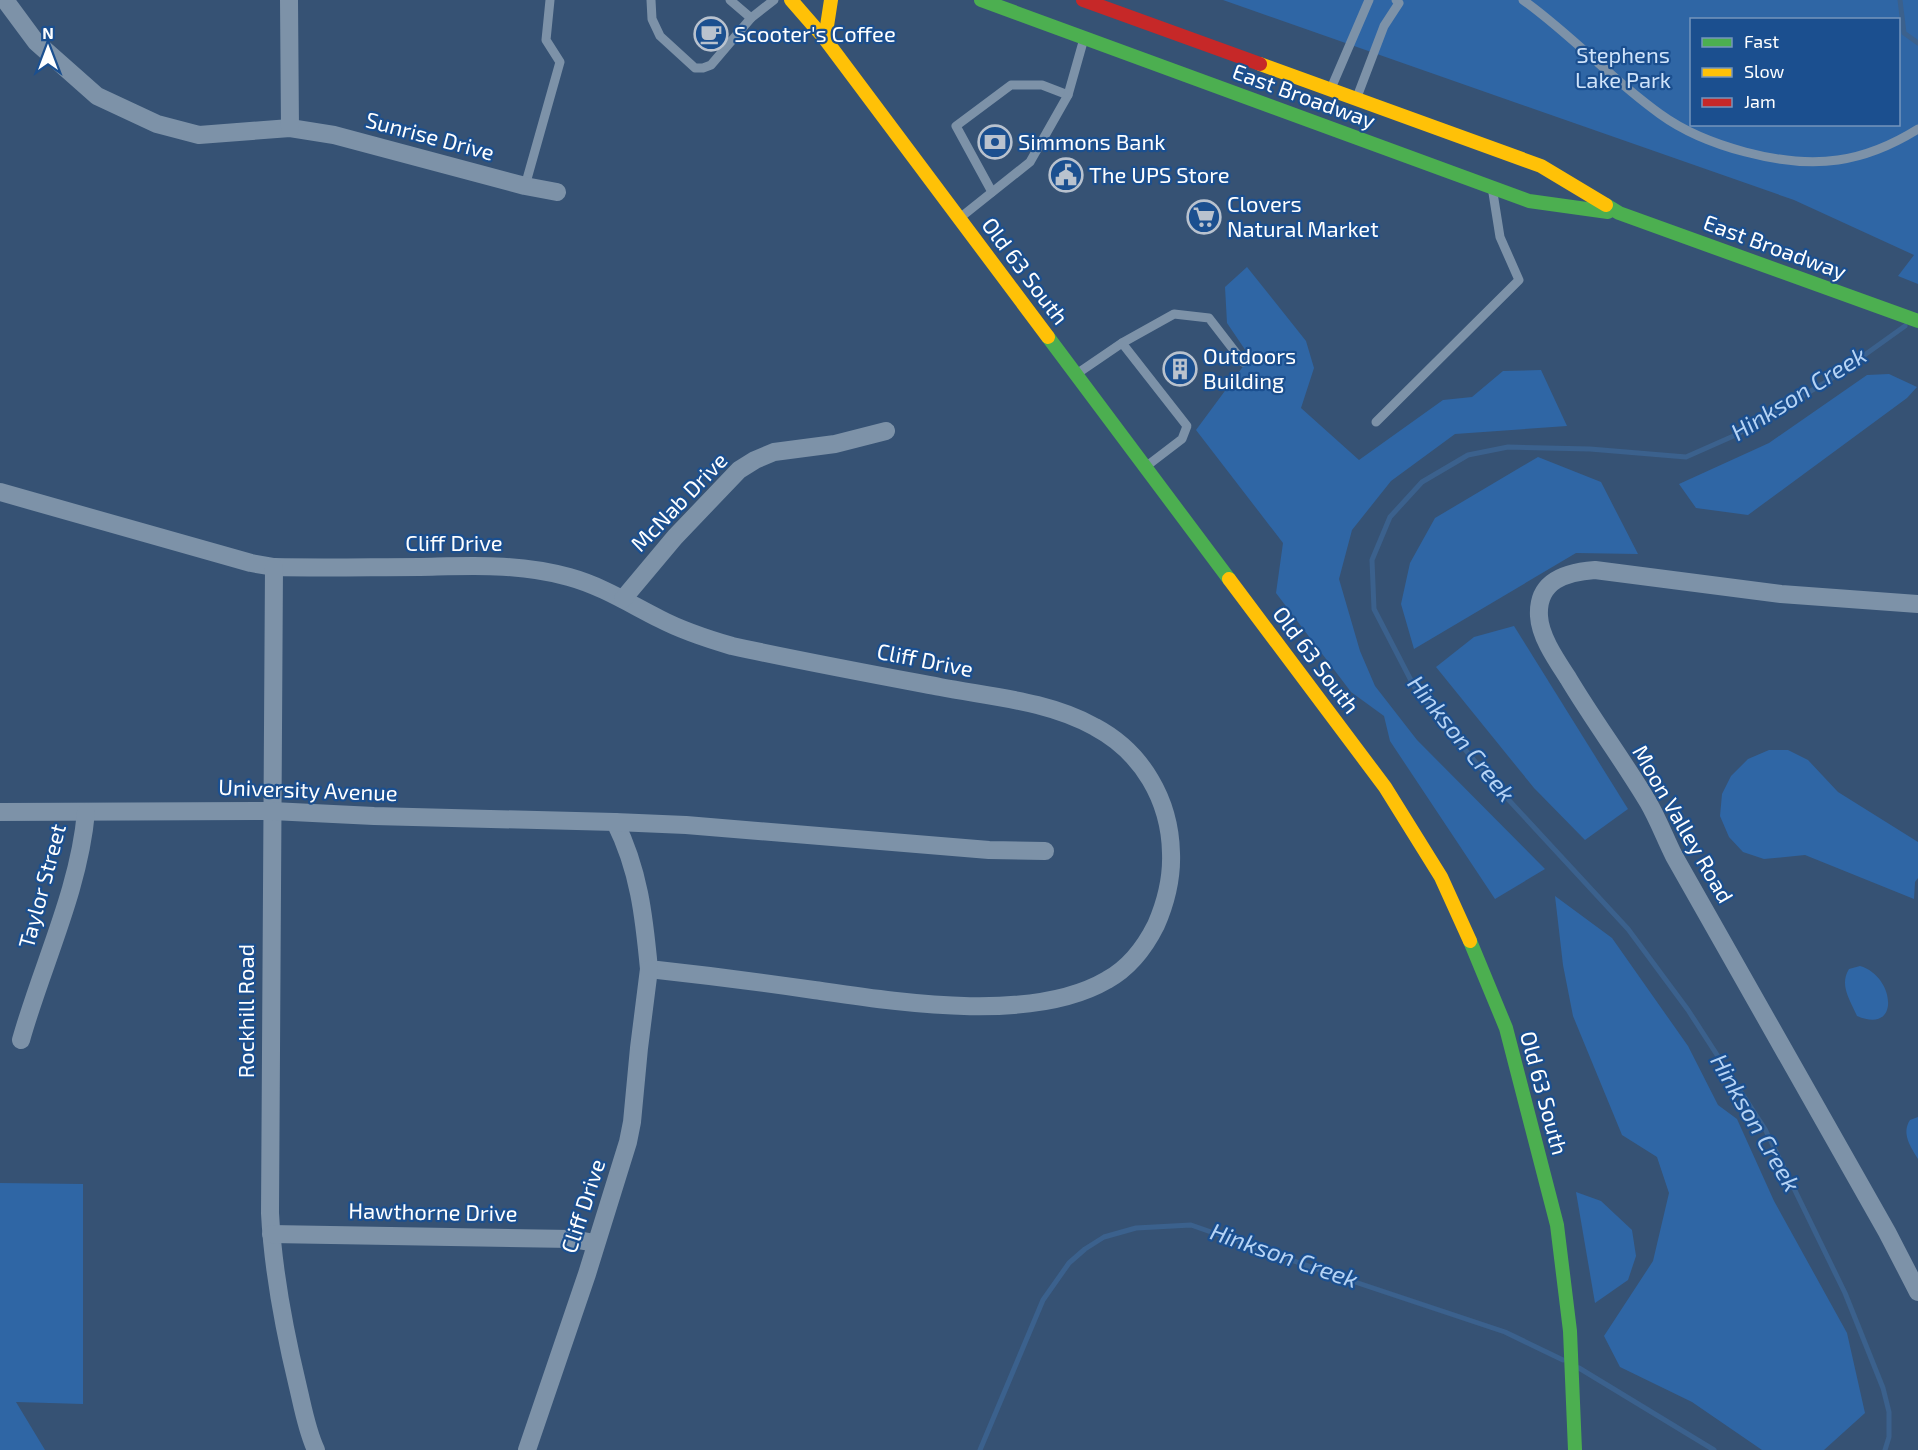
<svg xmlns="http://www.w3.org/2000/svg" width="1918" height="1450" viewBox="0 0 1918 1450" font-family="'Exo 2',sans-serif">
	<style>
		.green { fill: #2f66a5; fill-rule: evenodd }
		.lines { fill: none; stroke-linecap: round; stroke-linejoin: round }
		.stream { stroke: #3b618d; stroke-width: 5 }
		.lane { stroke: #7d92a8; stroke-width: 9 }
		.street { stroke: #7d92a8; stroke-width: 18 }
		.fast { stroke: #4caf50; stroke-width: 14 }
		.slow { stroke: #ffc107; stroke-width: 14 }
		.jam { stroke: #c62828; stroke-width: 14 }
		.labels { text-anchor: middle; stroke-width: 4.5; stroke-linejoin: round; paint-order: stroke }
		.poi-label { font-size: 22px; fill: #fff; stroke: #1b4f8f; text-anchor: start }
		.park-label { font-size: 22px; fill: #cfe3fa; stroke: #1b4f8f }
		.street-label { font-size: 22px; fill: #fff; stroke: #1b4f8f }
		.water-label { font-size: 24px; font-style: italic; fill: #b5d3f5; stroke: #1b4f8f }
	</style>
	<rect width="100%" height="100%" fill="#365274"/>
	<!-- green -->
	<g class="green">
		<path d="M1223 0H1918V284L1898 276 1914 255 1794 200ZM1692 20H1898V124H1692Z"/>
		<path d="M1247 267 1306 341 1314 368 1301 408 1359 460 1443 400 1472 397 1503 371 1541 370 1567 426 1455 434 1391 481 1352 530 1339 579 1360 651 1375 686 1417 740 1545 869 1495 899 1390 741 1384 716 1351 692 1276 593 1283 543 1196 430 1250 357 1227 323 1225 287Z"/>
		<path d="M1889 374 1917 387 1907 398 1748 515 1696 508 1679 484 1769 443 1867 375Z"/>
		<path d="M1538 457 1601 482 1638 554 1576 553 1414 649 1401 604 1410 563 1435 518Z"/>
		<path d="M1514 626 1628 809 1585 840 1534 788 1436 667 1474 637Z"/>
		<path d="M1769 750H1788L1808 760 1838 792 1918 842V878L1915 882 1914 899 1805 855 1764 859 1743 852 1729 837 1720 816 1722 794 1731 776 1748 759Z"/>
		<path d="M1555 896 1612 938 1688 1046 1718 1105 1737 1119 1774 1201 1847 1333 1865 1413 1824 1450H1762L1692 1402 1620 1367 1604 1336 1653 1261 1669 1193 1657 1157 1622 1135 1573 1016 1563 965Z"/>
		<path d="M1860 966C1895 976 1901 1035 1857 1016 1850 1000 1839 985 1849 969Z"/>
		<path d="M1918 1117V1159C1911 1147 1901 1134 1910 1120Z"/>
		<path d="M0 1183 83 1184V1404L16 1402 45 1450H0Z"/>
		<path d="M1576 1192 1601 1201 1632 1230 1636 1256 1628 1280 1595 1303Z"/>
	</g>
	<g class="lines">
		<!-- stream -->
		<g class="stream">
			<path d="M1900 0 1904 33 1918 43"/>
			<path d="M1579 1368 1714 1450"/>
			<path d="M980 1450 1043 1300 1069 1263 1085 1249 1104 1237 1136 1228 1191 1225 1340 1277 1505 1332 1563 1360"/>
			<path d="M1885 1450 1889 1437V1412L1883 1388 1845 1293 1765 1129 1688 1010 1628 929 1493 783 1417 692 1374 609 1372 560 1390 517 1422 482 1468 455 1508 447 1590 449 1686 457 1738 434 1831 379 1905 326"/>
		</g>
		<!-- lane -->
		<g class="lane">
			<path d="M651 0 652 19 660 36 695 68H703L711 65 751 18 774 0"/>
			<path d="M730 0 751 18"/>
			<path d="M1523 0C1572 35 1612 80 1660 114 1704 146 1784 168 1838 160 1866 156 1894 144 1918 129"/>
			<path d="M1332 86 1369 0"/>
			<path d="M1357 97 1384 26 1399 3 1396 0"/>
			<path d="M525 186 560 62 546 40 550 0"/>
			<path d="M992 192 956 126 1011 85H1042L1068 95"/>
			<path d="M961 217 1030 162 1068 95 1083 42"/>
			<path d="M1122 343 1187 426 1182 439 1148 465"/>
			<path d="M1078 373 1122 343 1174 314 1209 318 1243 362"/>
			<path d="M1376 422 1519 280 1500 237 1493 193"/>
		</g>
		<!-- street -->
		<g class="street">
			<path d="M5 0 36 42 97 96 157 124 199 135 290 128 334 135 525 186 557 192"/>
			<path d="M289 0 290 128"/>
			<path d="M0 492 251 563 274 567C322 568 371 567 420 567 472 566 518 563 569 577 602 586 630 604 660 619 683 631 708 639 732 646 801 661 871 674 940 687 992 697 1049 701 1095 727 1142 752 1170 800 1171 853 1172 878 1166 902 1156 925 1145 947 1129 968 1107 980 1032 1024 897 1002 814 990 759 982 704 975 649 969 644 916 639 870 615 822"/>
			<path d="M274 567 270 1213C273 1272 284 1329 298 1387 303 1408 307 1431 316 1450"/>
			<path d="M623 599 675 537 739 470 755 460 774 452 835 444 886 431"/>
			<path d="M1918 604 1781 594 1595 570C1567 572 1537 580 1539 616 1540 637 1557 661 1568 678 1593 720 1623 760 1648 802 1658 819 1665 838 1674 856L1887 1232 1918 1292"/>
			<path d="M0 812 272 811 374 816 615 822 686 825 989 850 1045 851"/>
			<path d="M21 1040C42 965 79 891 86 812"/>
			<path d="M271 1234 572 1239 595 1243"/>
			<path d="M527 1450 587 1274 628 1142 632 1122 639 1048 649 969"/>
		</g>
		<!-- fast -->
		<g class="fast">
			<path d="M981 0 1529 201 1608 212"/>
			<path d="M1606 205 1619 213 1918 321"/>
			<path d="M1048 337 1229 579"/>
			<path d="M1470 941 1506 1028 1557 1225 1570 1331 1575 1450"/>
		</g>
		<!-- slow -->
		<g class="slow">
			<path d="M791 0 825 39 1048 337"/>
			<path d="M825 39 831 0"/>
			<path d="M1260 64 1541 166 1606 205"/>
			<path d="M1229 579 1385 787 1441 877 1470 941"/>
		</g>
		<!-- jam -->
		<path class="jam" d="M1083 0 1260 64"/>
	</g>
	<!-- icons -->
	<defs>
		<g id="cafe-ring" transform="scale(1.725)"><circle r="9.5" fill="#1b4f8f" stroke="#b9c2ce" stroke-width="1.5"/><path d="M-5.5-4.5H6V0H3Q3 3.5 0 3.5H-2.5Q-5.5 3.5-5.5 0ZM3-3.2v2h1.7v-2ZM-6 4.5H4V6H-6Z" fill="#b9c2ce"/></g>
		<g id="bank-ring" transform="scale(1.725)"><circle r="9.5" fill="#1b4f8f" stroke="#b9c2ce" stroke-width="1.5"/><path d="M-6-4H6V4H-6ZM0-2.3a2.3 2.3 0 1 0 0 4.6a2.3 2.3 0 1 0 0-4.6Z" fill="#b9c2ce"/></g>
		<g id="civic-ring" transform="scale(1.725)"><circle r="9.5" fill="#1b4f8f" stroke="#b9c2ce" stroke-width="1.5"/><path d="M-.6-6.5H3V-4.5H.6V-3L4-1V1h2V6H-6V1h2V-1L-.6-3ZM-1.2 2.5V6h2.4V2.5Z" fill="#b9c2ce"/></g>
		<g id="supermarket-ring" transform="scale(1.725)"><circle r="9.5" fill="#1b4f8f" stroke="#b9c2ce" stroke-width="1.5"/><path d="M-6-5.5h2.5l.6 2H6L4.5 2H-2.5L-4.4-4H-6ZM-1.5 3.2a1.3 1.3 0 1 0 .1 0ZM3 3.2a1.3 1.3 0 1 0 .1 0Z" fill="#b9c2ce"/></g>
		<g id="building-ring" transform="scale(1.725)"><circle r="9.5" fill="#1b4f8f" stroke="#b9c2ce" stroke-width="1.5"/><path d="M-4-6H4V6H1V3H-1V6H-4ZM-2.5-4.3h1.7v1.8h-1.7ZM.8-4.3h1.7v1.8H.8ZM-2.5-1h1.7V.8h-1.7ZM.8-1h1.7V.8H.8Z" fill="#b9c2ce"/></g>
	</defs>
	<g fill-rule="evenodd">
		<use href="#cafe-ring" x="711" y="34"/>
		<use href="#bank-ring" x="995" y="142"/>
		<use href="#civic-ring" x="1066" y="175"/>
		<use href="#supermarket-ring" x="1204" y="217"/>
		<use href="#building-ring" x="1180" y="369"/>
	</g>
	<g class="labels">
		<!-- poi labels -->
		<g class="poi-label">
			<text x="734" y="42">Scooter's Coffee</text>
			<text x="1018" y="150">Simmons Bank</text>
			<text x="1089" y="183">The UPS Store</text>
			<text x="1227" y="212">Clovers<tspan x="1227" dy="25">Natural Market</tspan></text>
			<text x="1203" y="364">Outdoors<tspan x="1203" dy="25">Building</tspan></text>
		</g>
		<!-- park labels -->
		<g class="park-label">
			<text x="1623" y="63">Stephens<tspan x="1623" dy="25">Lake Park</tspan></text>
		</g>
		<!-- street labels -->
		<g class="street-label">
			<text transform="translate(1304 96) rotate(20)" y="8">East Broadway</text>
			<text transform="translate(430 136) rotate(15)" y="8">Sunrise Drive</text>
			<text transform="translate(1775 247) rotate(20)" y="8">East Broadway</text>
			<text transform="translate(1025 271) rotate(53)" y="8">Old 63 South</text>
			<text transform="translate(679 502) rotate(-46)" y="8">McNab Drive</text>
			<text x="454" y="551">Cliff Drive</text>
			<text transform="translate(925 660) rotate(11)" y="8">Cliff Drive</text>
			<text transform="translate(1316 660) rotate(53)" y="8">Old 63 South</text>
			<text transform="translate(308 790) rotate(2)" y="8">University Avenue</text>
			<text transform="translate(1683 824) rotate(60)" y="8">Moon Valley Road</text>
			<text transform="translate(42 886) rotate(-75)" y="8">Taylor Street</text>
			<text transform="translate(246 1011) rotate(-90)" y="8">Rockhill Road</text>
			<text transform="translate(1544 1093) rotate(75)" y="8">Old 63 South</text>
			<text transform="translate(583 1206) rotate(-72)" y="8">Cliff Drive</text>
			<text transform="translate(433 1212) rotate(1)" y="8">Hawthorne Drive</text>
		</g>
		<!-- water labels -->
		<g class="water-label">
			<text transform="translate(1799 394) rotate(-32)" y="8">Hinkson Creek</text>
			<text transform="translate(1461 739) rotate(51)" y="8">Hinkson Creek</text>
			<text transform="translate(1755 1123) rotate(60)" y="8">Hinkson Creek</text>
			<text transform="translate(1284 1256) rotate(19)" y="8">Hinkson Creek</text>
		</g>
	</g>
	<!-- legend -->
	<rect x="1690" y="18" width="210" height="108" fill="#1b4f8f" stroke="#7695bc" stroke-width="1.5"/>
	<rect x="1702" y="38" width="30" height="9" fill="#4caf50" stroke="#7695bc" stroke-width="1.5"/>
	<text x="1744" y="48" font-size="18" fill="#ffffff">Fast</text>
	<rect x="1702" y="68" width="30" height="9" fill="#ffc107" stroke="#7695bc" stroke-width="1.5"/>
	<text x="1744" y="78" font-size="18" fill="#ffffff">Slow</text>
	<rect x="1702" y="98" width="30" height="9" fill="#c62828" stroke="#7695bc" stroke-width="1.5"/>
	<text x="1744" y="108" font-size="18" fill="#ffffff">Jam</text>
	<!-- north arrow -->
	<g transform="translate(48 48)" stroke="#1b4f8f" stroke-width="4.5" paint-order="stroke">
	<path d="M0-4.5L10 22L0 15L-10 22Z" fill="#ffffff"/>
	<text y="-9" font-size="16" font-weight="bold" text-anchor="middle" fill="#ffffff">N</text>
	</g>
</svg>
